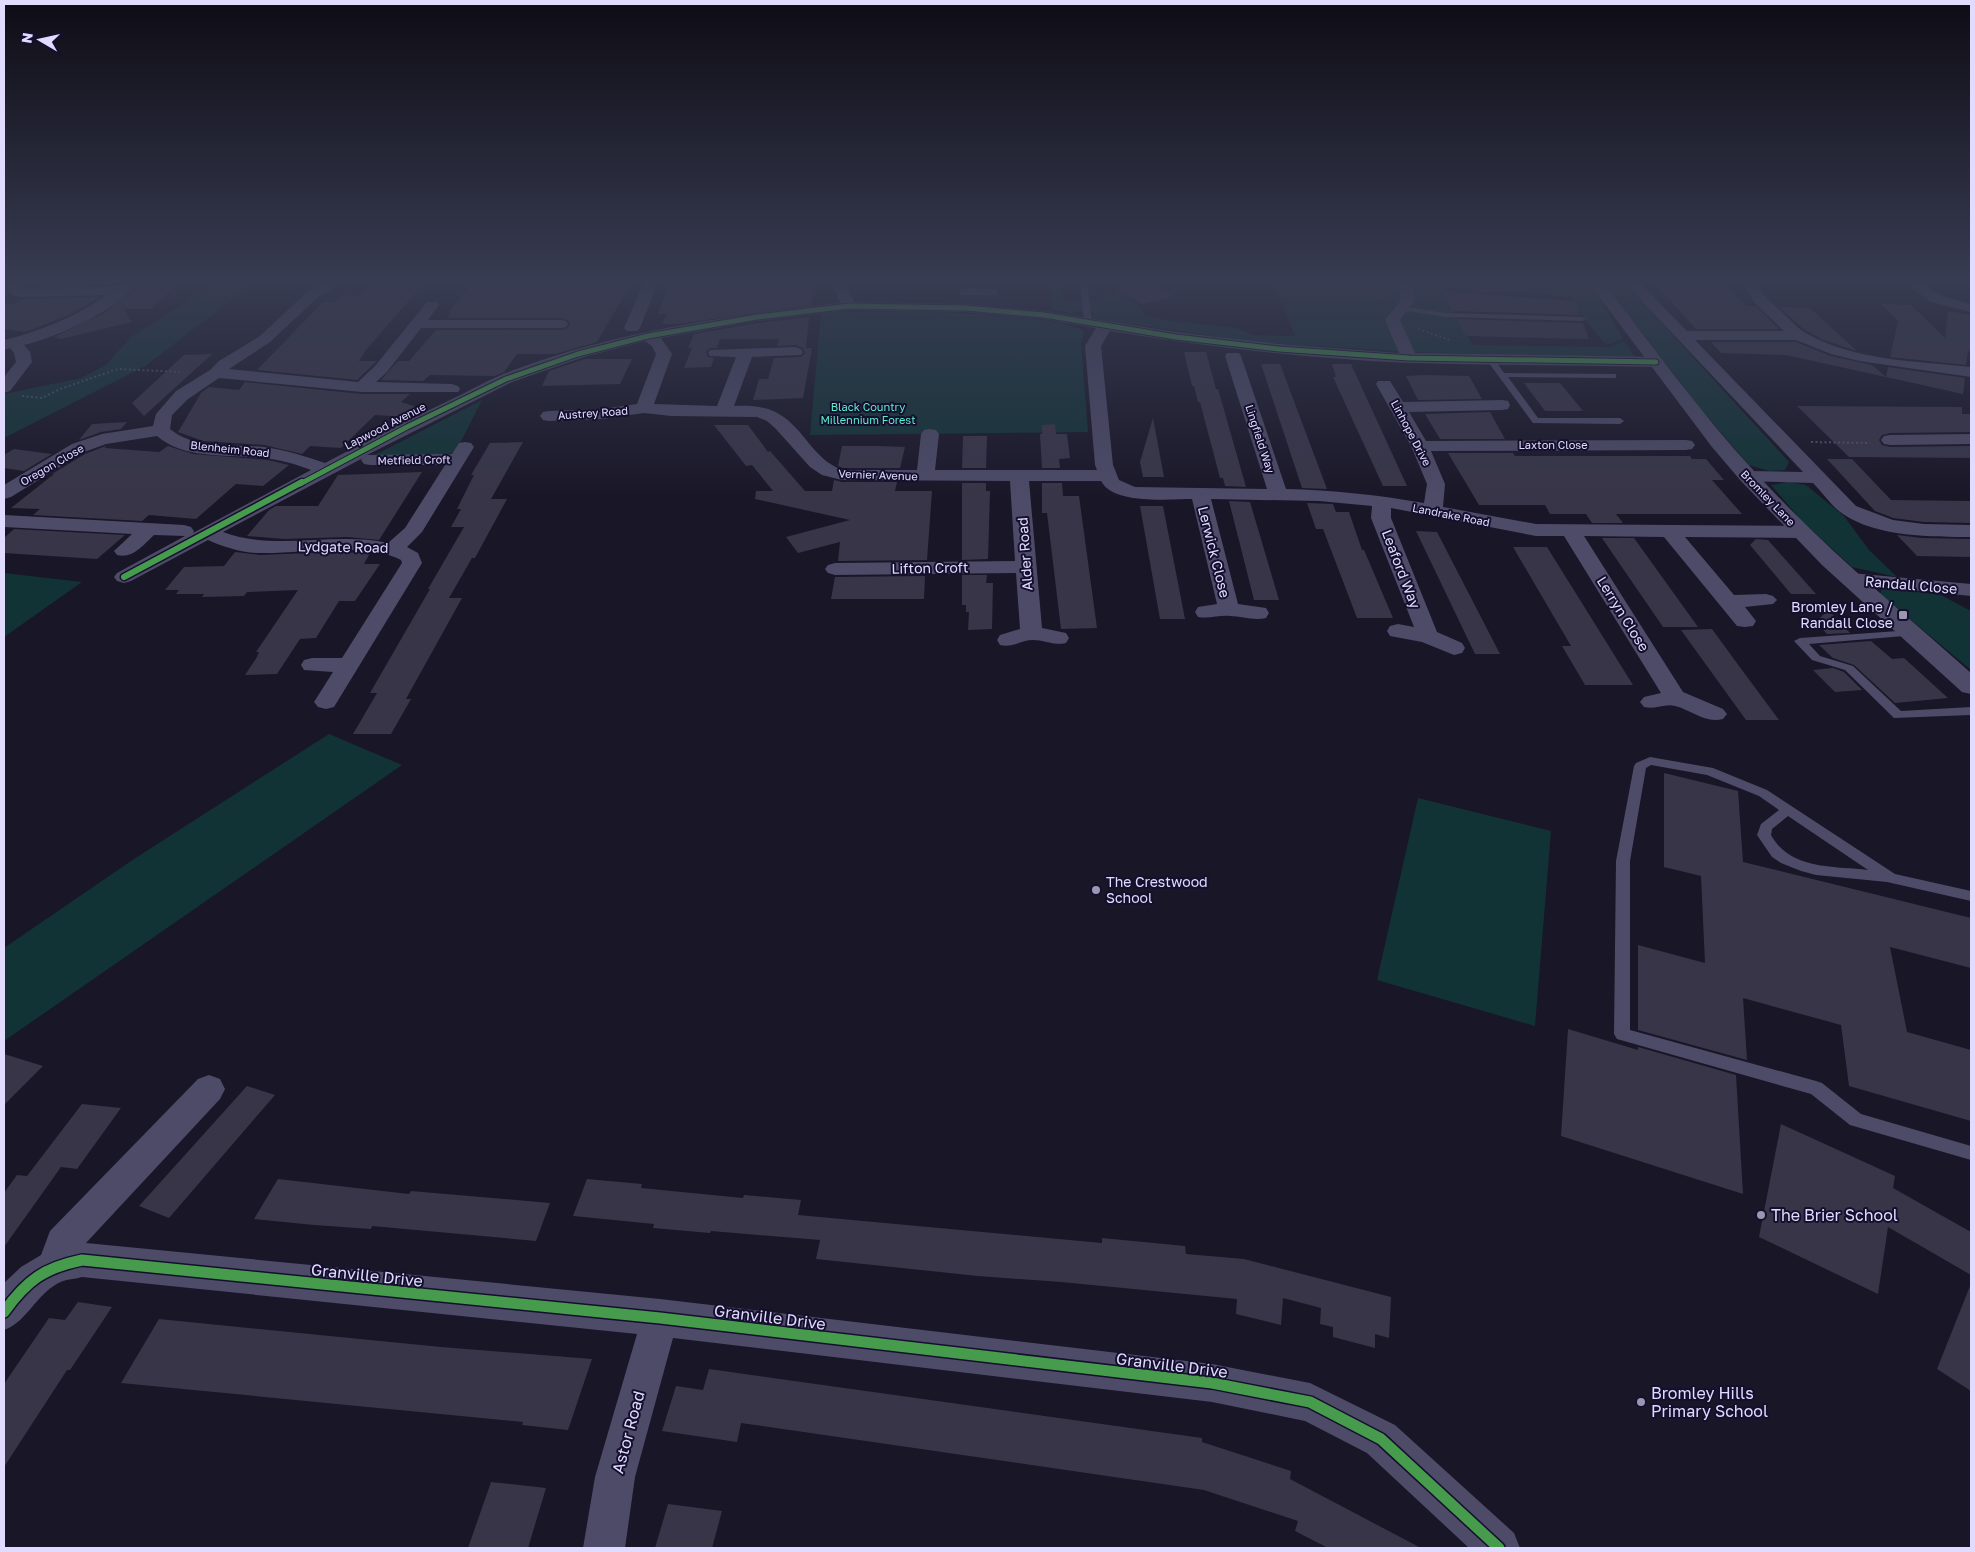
<svg xmlns="http://www.w3.org/2000/svg" width="1975" height="1552" viewBox="0 0 1975 1552" font-family="'Golos Text',sans-serif">
	<style>
		.green { fill: #123336 }
		.building { fill: #383548 }
		.lines { fill: none; stroke-linecap: round; stroke-linejoin: round }
		.path { stroke: #475668; stroke-width: 2; stroke-dasharray: 2 2.5; stroke-linecap: butt }
		.service { fill: #4d4b68; fill-rule: evenodd }
		.minor { fill: #4d4b68; fill-rule: evenodd }
		.tertiary { fill: #4d4b68; fill-rule: evenodd }
		.cycleway-far2-casing { stroke: #150f2e; stroke-width: 7 }
		.cycleway-far1-casing { stroke: #150f2e; stroke-width: 9 }
		.cycleway-casing { stroke: #150f2e; stroke-width: 14 }
		.cycleway-far2 { stroke: #469c4c; stroke-width: 5 }
		.cycleway-far1 { stroke: #469c4c; stroke-width: 6 }
		.cycleway { stroke: #469c4c; stroke-width: 11 }
		.poi-dot { fill: #9b97b3; stroke: #150f2e; stroke-width: 2 }
		.labels { text-anchor: middle; stroke-width: 4; stroke-linejoin: round; paint-order: stroke }
		.far-park-label { font-size: 11px; fill: #5beccd; stroke: #150f2e }
		.far-street-label { font-size: 11px; fill: #e1dcff; stroke: #150f2e }
		.street-label { font-size: 14px; fill: #e1dcff; stroke: #150f2e }
		.poi-label { font-size: 14px; fill: #e1dcff; stroke: #150f2e; text-anchor: end }
		.near-poi-label { font-size: 16px; fill: #e1dcff; stroke: #150f2e; text-anchor: start }
		.near-street-label { font-size: 16px; fill: #e1dcff; stroke: #150f2e }
	</style>
	<rect width="100%" height="100%" fill="#191627"/>
	<!-- green -->
	<g class="green">
		<path d="M217 282H255L145 366 4 438V394L81 378 106 365 131 337Z"/>
		<path d="M1051 282H1062L1063 301H1103L1102 295 1118 292 1140 307 1145 316 1172 321 1236 328 1253 335 1295 336 1275 287 1285 285 1284 282H1590L1623 339 1606 345 1578 311 1571 295 1532 290 1486 291 1442 286 1460 326 1473 345 1609 347 1624 341 1636 358 1408 352 1253 342 1091 318 1094 313 1077 311 1072 314 1052 309Z"/>
		<path d="M1604 282H1624L1789 462 1785 470 1769 471 1749 465 1698 406Z"/>
		<path d="M913 311C945 313 1065 316 1084 332L1081 344 1088 432 810 435 821 313Z"/>
		<path d="M482 400 456 451 444 456 375 455Z"/>
		<path d="M1788 482 1806 485 1844 516 1869 550 1897 577 1852 567 1802 521 1771 485Z"/>
		<path d="M4 573 82 582 4 637Z"/>
		<path d="M1882 588 1941 595 1971 611V670L1880 594Z"/>
		<path d="M329 734 402 765 4 1041V948L134 859Z"/>
		<path d="M1418 798 1551 831 1535 1026 1377 980Z"/>
	</g>
	<!-- building -->
	<g class="building">
		<path d="M44 282H119L117 284 38 287Z"/>
		<path d="M140 282H179L151 309H124L132 322 61 339 54 337 102 314 129 294Z"/>
		<path d="M425 282 365 351 359 361H377L357 380 257 370 323 302H336L342 295 359 296 371 283Z"/>
		<path d="M473 282H632L597 342 555 354H517L504 372 495 376 430 375 423 381 381 380 398 361H409L436 330H561L566 329 570 325 568 320 561 318H446L451 313H448Z"/>
		<path d="M670 282H749L748 286H813L811 305 678 324H662L667 314H658Z"/>
		<path d="M1138 282H1149L1174 296 1142 304 1114 289Z"/>
		<path d="M1654 282H1722L1747 306H1756L1779 329H1696Z"/>
		<path d="M1445 292 1575 301 1580 315 1452 311Z"/>
		<path d="M100 297 69 315 31 330 24 332 4 329V304L17 303 23 299Z"/>
		<path d="M1881 304 1911 305 1945 338 1948 311 1971 315V352L1968 351 1966 365 1890 357 1898 321Z"/>
		<path d="M1779 307 1810 308 1857 351 1823 340 1805 330Z"/>
		<path d="M809 317 806 348H812L803 398 753 400 759 379H768L774 358 801 357 805 353 803 348 796 345 777 346 779 339H720L717 348H710L706 352 708 357 714 358 711 367 684 368 692 348H688L694 334 757 323Z"/>
		<path d="M1456 319 1583 323 1589 339 1466 336Z"/>
		<path d="M1711 342H1796L1831 356 1872 365 1886 377 1888 367 1965 378 1963 394 1786 355 1721 353Z"/>
		<path d="M1184 352H1206L1216 389H1218L1246 487 1225 486 1223 478H1220L1200 402H1198L1194 386H1192Z"/>
		<path d="M212 354 144 416 132 403 184 355Z"/>
		<path d="M585 359H632L620 384 542 386 549 371Z"/>
		<path d="M1261 364H1280L1327 489 1302 488Z"/>
		<path d="M1332 364H1351L1407 486H1383L1333 377H1336Z"/>
		<path d="M1424 375 1469 376 1482 399 1418 400 1406 376Z"/>
		<path d="M245 382 362 394H410L401 402 426 410 411 417 375 415 341 448 310 446 302 454 264 445 203 441 178 432 201 393 209 387 239 390Z"/>
		<path d="M1524 383H1560L1583 411H1545Z"/>
		<path d="M1797 406 1962 407V414H1971V432L1890 433 1882 435 1879 440 1882 445 1890 447 1971 446V458L1849 457Z"/>
		<path d="M1490 412 1505 439H1440L1425 414Z"/>
		<path d="M1153 418 1164 477H1143L1140 462Z"/>
		<path d="M127 422 121 429 101 432 79 440 92 424Z"/>
		<path d="M1055 424 1056 434H1067L1070 458 1059 459 1060 468H1042L1040 434H1042V425Z"/>
		<path d="M714 425H748L768 452 770 451 805 491H832L834 480 842 482H897L895 491H932L927 560 838 561 840 542 798 553 786 537 850 520 755 499 756 491H773L752 465 746 466Z"/>
		<path d="M963 436H987L986 468H962Z"/>
		<path d="M523 442 491 499H507L475 558H472L449 598H462L406 699H411L391 734H353L377 693H370L430 589H428L464 527H451L461 509H457L474 475H471L490 443Z"/>
		<path d="M106 446 105 448 159 452 168 446 193 454 268 460 289 465 263 486 236 484 196 519 149 515 142 521 33 515 40 509 11 508 54 474H52L85 454Z"/>
		<path d="M842 446H878L905 447 900 468H843L838 466Z"/>
		<path d="M14 449 52 454 24 471 4 468V455Z"/>
		<path d="M1448 453H1513L1515 456H1690L1692 459H1706L1724 480H1712L1742 514H1616L1623 523H1592L1586 514H1550L1545 505H1479Z"/>
		<path d="M1827 459H1852L1891 500 1971 501V523L1924 522 1893 518 1875 511Z"/>
		<path d="M422 472 379 540 347 537 284 539 247 536 269 510 276 506H318L338 475Z"/>
		<path d="M962 483H986V491H990L988 559 962 560Z"/>
		<path d="M1042 483H1062L1063 496H1079L1097 628 1061 629 1047 513H1042Z"/>
		<path d="M1229 501 1250 502 1279 600H1254Z"/>
		<path d="M1307 503 1333 504 1336 512H1349L1362 550H1364L1393 618H1357L1323 529H1316Z"/>
		<path d="M1140 506H1163L1185 619H1160Z"/>
		<path d="M14 529 125 535 97 559 4 553V538Z"/>
		<path d="M1416 531 1437 532 1500 654H1475Z"/>
		<path d="M1897 535 1922 538 1971 539V557L1917 556Z"/>
		<path d="M1602 538H1634L1698 627H1663Z"/>
		<path d="M1756 539 1768 540 1816 594H1791L1750 545Z"/>
		<path d="M1513 547H1547L1633 685H1585L1562 646H1571Z"/>
		<path d="M235 552 260 555 333 552 370 553 364 564H380L355 601H339L316 638 300 639 277 674 245 675 257 657 259 652H256L298 590 247 592 244 596 202 597 204 594H176L179 590H165L184 567 224 566Z"/>
		<path d="M962 575H987L986 583H993L992 629 968 630 969 612H966V605H962Z"/>
		<path d="M925 576 924 599H831L835 577Z"/>
		<path d="M1828 610 1850 633 1827 634 1816 622Z"/>
		<path d="M1712 629 1739 666 1779 720H1746L1681 630Z"/>
		<path d="M1871 641 1892 659 1904 658 1948 698 1895 703 1854 665 1833 658 1819 645Z"/>
		<path d="M1833 668 1844 672 1862 690 1835 692 1813 670Z"/>
		<path d="M1664 773 1738 791 1743 862 1971 918V968L1890 947 1907 1032 1971 1050V1121L1849 1086 1841 1025 1743 998 1747 1060 1638 1030V945L1705 963 1701 876 1664 867Z"/>
		<path d="M1568 1029 1638 1050V1047L1736 1075 1743 1194 1561 1136Z"/>
		<path d="M4 1054 43 1066 4 1105Z"/>
		<path d="M247 1086 275 1095 169 1218 139 1206Z"/>
		<path d="M82 1104 121 1108 77 1169 61 1167 4 1247V1193L17 1175 27 1176Z"/>
		<path d="M1781 1124 1895 1176 1893 1188 1971 1232V1275L1888 1227 1878 1294 1759 1237Z"/>
		<path d="M278 1179 409 1194 411 1191 550 1203 536 1241 372 1226 371 1229 314 1225 254 1219Z"/>
		<path d="M587 1179 642 1184 641 1188 743 1198 744 1195 801 1200 798 1215 1102 1243V1238L1185 1246 1186 1254 1244 1259 1391 1297 1389 1338 1375 1334V1348L1333 1337V1327L1320 1324 1321 1308 1283 1298 1281 1325 1236 1314 1237 1299 1061 1282 978 1276 816 1259 820 1240 711 1231 710 1233 653 1228 654 1224 573 1216Z"/>
		<path d="M1970 1286H1971V1391L1937 1369Z"/>
		<path d="M78 1302 112 1307 70 1370H67L4 1467V1384L49 1318 65 1320Z"/>
		<path d="M159 1319 441 1347 592 1359 568 1430 522 1425 523 1422 121 1383Z"/>
		<path d="M709 1369 1202 1438V1442L1291 1471 1290 1479 1421 1548H1328L1295 1531 1298 1521 1204 1490 741 1423 737 1442 662 1431 676 1386 703 1390Z"/>
		<path d="M491 1482 546 1488 528 1548H468Z"/>
		<path d="M668 1504 722 1511 712 1548H655Z"/>
	</g>
	<g class="lines">
		<!-- path -->
		<g class="path">
			<path d="M1348 282 1370 295 1386 299"/>
			<path d="M1423 287 1459 286 1485 291 1531 290 1585 299"/>
			<path d="M1418 329 1450 340"/>
			<path d="M22 396 42 398 60 389 118 369 183 372"/>
			<path d="M1811 442 1870 443"/>
		</g>
		<!-- service -->
		<g class="service">
			<path d="M1080 282H1087L1092 322 1088 324 1084 322Z"/>
			<path d="M1402 306 1445 313 1582 317 1586 319 1582 321 1445 317 1402 310Z"/>
			<path d="M1487 357H1493L1504 373 1616 374V378H1613L1508 377 1538 418H1620L1624 421 1620 424 1533 423 1486 359Z"/>
			<path d="M1912 630 1916 631 1917 633 1916 635 1809 644 1820 656 1853 666 1901 711 1971 707V715L1894 718 1845 670 1812 660 1794 641 1800 638Z"/>
			<path d="M1650 757 1713 768 1767 790 1895 874 1971 891V901L1887 882 1816 875 1801 871 1781 863 1772 857 1757 835 1761 824 1779 810 1759 796 1707 775 1651 765 1646 768 1630 861V1030L1816 1081 1822 1083 1861 1114 1971 1146V1160L1850 1125 1811 1094 1617 1039 1614 1034 1616 861 1634 766 1636 763ZM1788 816 1868 870C1833 866 1790 870 1771 835L1772 829Z"/>
		</g>
		<!-- minor -->
		<g class="minor">
			<path d="M11 282H25L23 289 118 286 122 282H138C115 312 59 336 24 345L30 352 32 362 10 391 4 393V377L16 362 14 353 10 348 4 350V340C41 331 75 317 107 295L20 297C13 296 10 294 8 287Z"/>
			<path d="M324 282H343L318 297 270 342 229 369 358 382 375 366 427 302H437L439 305 428 320H561L566 321 568 324 566 327 561 328H421L387 372 376 382 452 384 458 386 460 389 458 392H362L219 378 188 399 172 415 170 429C195 450 233 444 264 447 285 450 305 456 325 463 366 441 408 420 450 400 467 392 484 382 501 375 609 332 725 316 840 303L831 282H845L854 302 966 304 1044 311 1176 332 1279 344 1399 353 1385 320 1401 300 1397 282H1411L1415 300 1400 320 1415 353 1656 357 1662 359 1664 362 1662 365 1656 367C1574 365 1492 365 1410 363 1310 359 1209 347 1110 331L1101 346 1113 465 1119 480 1135 487 1267 489 1225 356 1227 353H1239L1241 356 1286 489C1333 490 1378 495 1424 503L1427 484 1411 446 1376 384 1378 381H1390L1403 402 1502 400 1508 401 1510 405 1508 409 1502 410 1409 412 1426 441 1686 440 1692 441 1695 445 1692 449 1686 450 1431 451 1445 484 1443 507 1536 524 1801 526 1808 528 1811 532 1808 536 1801 538 1685 537 1734 595 1766 594 1773 596 1777 600 1773 604 1745 607 1756 621 1753 626 1745 627 1737 626 1664 537 1584 536 1683 692 1723 709 1727 714 1723 719C1705 724 1692 710 1675 706 1665 703 1655 710 1644 707L1640 702 1644 697 1661 693 1564 536H1536L1391 508V518L1437 632 1462 643 1465 648 1462 653 1454 655 1422 642 1390 636 1387 631 1390 626 1398 624 1414 627 1371 518 1372 506 1319 501 1211 499 1238 604 1266 608 1269 613 1266 618C1253 621 1242 616 1230 616 1219 615 1210 619 1198 617L1195 612 1198 607 1217 604 1192 499C1168 499 1114 505 1101 481H1029L1042 628 1066 633 1069 638 1066 643C1054 646 1045 640 1033 640 1021 640 1013 648 1000 645L997 640 1000 635 1020 629 1016 573 835 575 828 573 825 569 828 565 835 563 1015 561 1010 481 842 480 822 475 810 467 776 429 767 421 757 417 671 416 644 413 602 419 549 421 543 420 540 416 543 412 549 411 602 409 637 404 656 354 652 346 645 341 584 357 512 382 367 455 452 454 459 443 465 442 471 443 474 447 422 532 407 547 418 553 422 563 334 707 326 709 318 707 314 702 333 672 304 670 301 665 304 660 312 658H342L402 563 401 560C366 542 301 554 260 553 242 553 224 547 208 540L131 581 124 583 117 581 114 577 117 573 185 536 154 535C143 545 133 559 117 555L114 551 132 534 4 527V515L184 525 191 527 194 531 193 533 311 470C295 464 279 459 262 458 228 454 185 460 157 436L106 444 84 452 11 497 4 499V485L72 444 102 434 153 426 156 414 176 391 210 370 219 361 260 336 308 291ZM849 310 966 312 1044 319 1096 328 1085 346 1095 465 1097 470H935L939 434 936 430 930 429 924 430 921 434 917 470H843C813 460 805 429 779 414 766 406 749 405 734 406L752 357 801 355 803 352 801 349 795 347 710 350 708 353 710 356 736 357 717 406 654 404 672 354 661 338 757 321ZM363 458 361 460 364 464 370 465H445L405 528 388 543C334 531 276 552 223 532Z"/>
			<path d="M644 282H658L640 328 637 331H627L624 328Z"/>
			<path d="M1624 282H1639L1687 331H1784L1754 302 1743 282H1757C1762 296 1771 302 1781 311 1788 318 1795 326 1804 332 1852 361 1917 361 1971 367V377L1859 361 1831 354 1796 340H1695L1856 506 1893 520 1924 524 1971 525V537C1933 537 1876 537 1843 514 1832 507 1823 493 1813 483L1742 481 1739 477 1742 473 1748 471 1803 472Z"/>
			<path d="M1904 282H1921L1941 296 1971 304V312L1931 302Z"/>
			<path d="M966 288 996 289 998 292 996 295H961L959 292 961 289Z"/>
			<path d="M1971 434V444L1890 445 1884 444 1881 440 1884 436 1890 435Z"/>
			<path d="M1851 573 1971 584V596L1844 583 1841 579 1844 575Z"/>
			<path d="M209 1075 220 1079 225 1089 220 1099 86 1243 660 1299 1212 1364 1310 1383 1395 1425 1514 1533 1520 1548H1469L1367 1453 1305 1421 1212 1402 673 1338 635 1477 625 1548H583L595 1477 637 1334 82 1277C76 1279 69 1279 63 1281 37 1291 28 1322 4 1330V1283L21 1267 41 1255 50 1231 198 1079Z"/>
		</g>
		<!-- tertiary -->
		<path class="tertiary" d="M1588 282H1603C1653 346 1700 413 1755 472 1821 545 1898 608 1971 673V694L1962 692 1822 565 1741 481 1712 447Z"/>
		<!-- cycleway-far2 casing -->
		<g class="cycleway-far2-casing">
			<path id="cycleway-far2" d="M300 484 407 427 506 379 578 354 648 336 757 317 849 306 966 308 1044 315 1176 337 1279 349 1409 358 1656 362"/>
		</g>
		<!-- cycleway-far1 casing -->
		<g class="cycleway-far1-casing">
			<path id="cycleway-far1" d="M124 577 302 482"/>
		</g>
		<!-- cycleway casing -->
		<g class="cycleway-casing">
			<path id="cycleway" d="M4 1312C27 1280 44 1268 82 1260L660 1318 1212 1383 1310 1402 1381 1439 1499 1548"/>
		</g>
		<!-- cycleway-far2 -->
		<use href="#cycleway-far2" class="cycleway-far2"/>
		<!-- cycleway-far1 -->
		<use href="#cycleway-far1" class="cycleway-far1"/>
		<!-- cycleway -->
		<use href="#cycleway" class="cycleway"/>
	</g>
	<!-- sky -->
	<linearGradient id="sky" x2="0" y2="1"><stop stop-color="#0e0c15"/><stop offset="0.56" stop-color="#383c52"/><stop offset="1" stop-color="#383c52" stop-opacity="0"/></linearGradient>
	<rect width="1975" height="500" fill="url(#sky)"/>
	<!-- markers -->
	<g class="poi-dot">
		<rect x="1898" y="610" width="10" height="10" rx="2.5"/>
		<circle cx="1096" cy="890" r="5"/>
		<circle cx="1761" cy="1215" r="5"/>
		<circle cx="1641" cy="1402" r="5"/>
	</g>
	<g class="labels">
		<!-- far-park labels -->
		<g class="far-park-label">
			<text x="868" y="411">Black Country<tspan x="868" dy="13">Millennium Forest</tspan></text>
		</g>
		<!-- far-street labels -->
		<g class="far-street-label">
			<text transform="translate(593 413) rotate(-4)" y="4">Austrey Road</text>
			<text transform="translate(385 426) rotate(-27)" y="4">Lapwood Avenue</text>
			<text transform="translate(1411 433) rotate(62)" y="4">Linhope Drive</text>
			<text transform="translate(1260 439) rotate(72)" y="4">Lingfield Way</text>
			<text x="1553" y="449">Laxton Close</text>
			<text transform="translate(230 449) rotate(6)" y="4">Blenheim Road</text>
			<text transform="translate(414 460) rotate(-1)" y="4">Metfield Croft</text>
			<text transform="translate(52 465) rotate(-30)" y="4">Oregon Close</text>
			<text transform="translate(878 475) rotate(2)" y="4">Vernier Avenue</text>
			<text transform="translate(1768 498) rotate(46)" y="4">Bromley Lane</text>
			<text transform="translate(1451 515) rotate(11)" y="4">Landrake Road</text>
		</g>
		<!-- street labels -->
		<g class="street-label">
			<text transform="translate(343 547) rotate(1)" y="5">Lydgate Road</text>
			<text transform="translate(1214 552) rotate(76)" y="5">Lerwick Close</text>
			<text transform="translate(1025 554) rotate(-94)" y="5">Alder Road</text>
			<text transform="translate(930 568) rotate(-1)" y="5">Lifton Croft</text>
			<text transform="translate(1401 569) rotate(69)" y="5">Leaford Way</text>
			<text transform="translate(1911 585) rotate(5)" y="5">Randall Close</text>
			<text transform="translate(1623 614) rotate(58)" y="5">Lerryn Close</text>
		</g>
		<!-- poi labels -->
		<g class="poi-label">
			<text x="1893" y="612">Bromley Lane /<tspan x="1893" dy="16">Randall Close</tspan></text>
			<text x="1106" y="887" text-anchor="start">The Crestwood<tspan x="1106" dy="16">School</tspan></text>
		</g>
		<!-- near-poi labels -->
		<g class="near-poi-label">
			<text x="1771" y="1221">The Brier School</text>
			<text x="1651" y="1399">Bromley Hills<tspan x="1651" dy="18">Primary School</tspan></text>
		</g>
		<!-- near-street labels -->
		<g class="near-street-label">
			<text transform="translate(367 1275) rotate(6)" y="6">Granville Drive</text>
			<text transform="translate(770 1317) rotate(7)" y="6">Granville Drive</text>
			<text transform="translate(1172 1365) rotate(7)" y="6">Granville Drive</text>
			<text transform="translate(628 1432) rotate(-75)" y="6">Astor Road</text>
		</g>
	</g>
	<!-- border -->
	<rect width="1975" height="1552" fill="none" stroke="#e1dcff" stroke-width="10"/>
	<!-- north arrow -->
	<g transform="translate(40 40) rotate(279)" stroke="#150f2e" stroke-width="4" paint-order="stroke">
	<path d="M0-4L9 19L0 12L-9 19Z" fill="#e1dcff"/>
	<text y="-8" font-size="14" font-weight="bold" text-anchor="middle" fill="#e1dcff">N</text>
	</g>
</svg>
